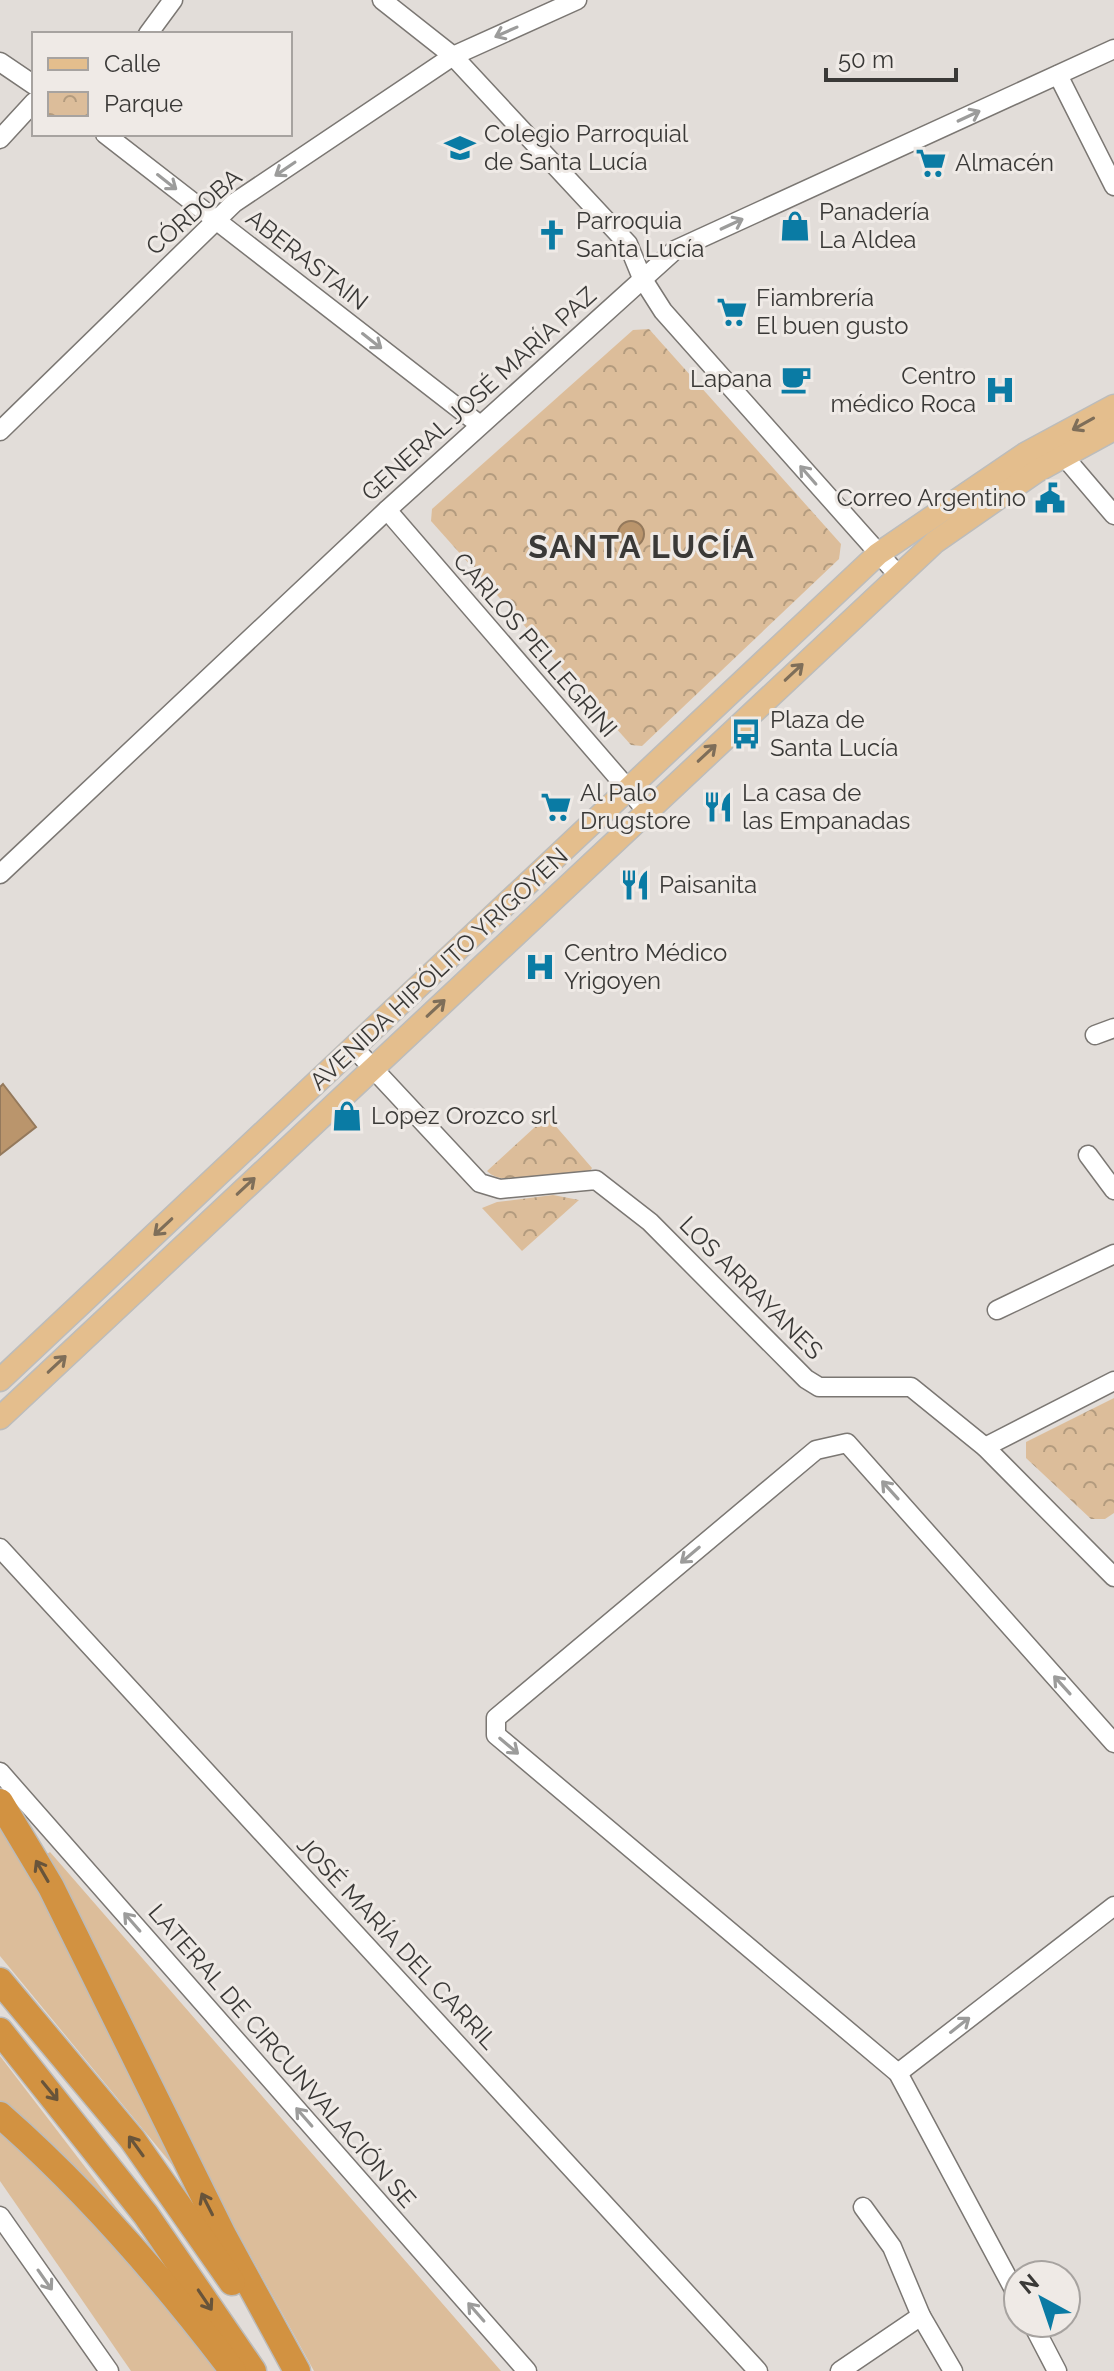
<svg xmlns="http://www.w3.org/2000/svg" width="1114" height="2371" viewBox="0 0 1114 2371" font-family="Raleway,sans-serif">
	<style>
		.grass { fill: #dcbd9a }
		.park { fill: url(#park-crowns) }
		.water { fill: #ba956c; stroke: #94795c; stroke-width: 2 }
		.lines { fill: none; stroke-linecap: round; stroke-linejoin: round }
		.minor-casing { stroke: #7b7773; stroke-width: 21 }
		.major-casing { stroke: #bcbcbb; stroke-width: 25 }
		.highway-casing { stroke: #bcbcbb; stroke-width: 29 }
		.minor { stroke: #fff; stroke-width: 18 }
		.major { stroke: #e4be8d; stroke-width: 22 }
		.highway { stroke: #d29241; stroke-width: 26 }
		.oneway { stroke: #9c9c9b }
		.oneway2 { stroke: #7e6e59 }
		.oneway3 { stroke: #68543a }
		.labels { text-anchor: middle; stroke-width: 6; stroke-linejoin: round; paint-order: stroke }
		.poi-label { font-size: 24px; fill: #3a3937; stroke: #efeae6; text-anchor: start }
		.street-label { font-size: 24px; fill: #3a3937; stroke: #efeae6 }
		.district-label { font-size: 32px; font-weight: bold; letter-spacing: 2px; fill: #3a3937; stroke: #efeae6 }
	</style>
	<defs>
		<pattern id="park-crowns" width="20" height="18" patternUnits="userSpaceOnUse" patternTransform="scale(2)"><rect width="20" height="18" fill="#dcbd9a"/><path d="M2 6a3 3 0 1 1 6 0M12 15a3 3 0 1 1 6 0" fill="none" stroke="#b39b7e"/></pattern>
	</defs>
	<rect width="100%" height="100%" fill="#e2ddd9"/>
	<!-- grass -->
	<g class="grass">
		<path d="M0 1813 179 2173 0 1956Z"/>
		<path d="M50 1852 501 2371H314L207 2177 104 1962 47 1854Z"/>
		<path d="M0 2056 164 2270 0 2107Z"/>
		<path d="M0 2131C78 2207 152 2283 216 2371H131L0 2181Z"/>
	</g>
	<!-- park -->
	<g class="park">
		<path d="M649 329 841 544 839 559 642 746 631 745 431 521 432 509 633 330Z"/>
		<path d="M547 1116 592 1168 586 1177C558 1173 504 1189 487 1171Z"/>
		<path d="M553 1195 579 1200 522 1251 482 1208 497 1202Z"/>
		<path d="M1114 1398V1513L1105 1519H1091L1026 1458V1442Z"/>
	</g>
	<!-- water -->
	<g class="water">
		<circle cx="631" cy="534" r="13"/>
		<path d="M3 1084 36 1127 0 1155V1087Z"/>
	</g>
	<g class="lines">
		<!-- minor casing -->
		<g class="minor-casing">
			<g id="minor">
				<path d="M382 0 453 56 628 244 642 278 663 311 898 575"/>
				<path d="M148 34 173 0"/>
				<path d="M0 62 34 85"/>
				<path d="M1058 75 1114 186"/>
				<path d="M105 134 480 425"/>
				<path d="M0 139 34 102"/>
				<path d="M0 431 234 203 453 56 577 0"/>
				<path d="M1056 447 1114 515"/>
				<path d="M387 510 646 810"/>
				<path d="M0 874 387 510 675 250 1114 49"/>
				<path d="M1095 1035 1114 1028"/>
				<path d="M354 1048 480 1183 500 1189 596 1180 650 1222 806 1379 819 1387H911L985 1447 1114 1577"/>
				<path d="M1088 1155 1114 1190"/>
				<path d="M997 1310 1114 1254"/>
				<path d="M985 1447 1114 1381"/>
				<path d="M0 1548 758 2371"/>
				<path d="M0 1772 527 2371"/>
				<path d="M898 2073 1114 1906"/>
				<path d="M863 2207 892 2247 921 2316 953 2371"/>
				<path d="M0 2216 109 2371"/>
				<path d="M1018 2297 898 2073 496 1735V1718L816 1450 847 1443 1114 1743"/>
				<path d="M1032 2323 1057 2371"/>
				<path d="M840 2371 921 2316"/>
			</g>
		</g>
		<!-- major casing -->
		<g class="major-casing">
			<g id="major">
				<path d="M0 1380 878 554 1025 454 1114 406"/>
				<path d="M0 1418 935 542 1037 471 1114 429"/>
			</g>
		</g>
		<!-- highway casing -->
		<g class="highway-casing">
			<g id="highway">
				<path d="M0 1802 51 1887 223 2235 297 2371"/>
				<path d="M0 1981 132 2139 232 2282"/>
				<path d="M0 2031 146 2215 253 2371"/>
				<path d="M0 2115C87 2191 163 2279 233 2371"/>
			</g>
		</g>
		<!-- minor -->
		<use href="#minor" class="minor"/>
		<!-- major -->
		<use href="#major" class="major"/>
		<!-- highway -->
		<use href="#highway" class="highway"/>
	</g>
	<!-- one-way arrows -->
	<defs><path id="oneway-shaft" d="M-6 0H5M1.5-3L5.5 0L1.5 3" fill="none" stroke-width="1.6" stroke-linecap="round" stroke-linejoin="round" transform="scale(2)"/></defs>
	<g class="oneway">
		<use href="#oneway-shaft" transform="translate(506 32) rotate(156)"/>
		<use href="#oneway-shaft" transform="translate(969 116) rotate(-25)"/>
		<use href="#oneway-shaft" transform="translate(285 169) rotate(146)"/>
		<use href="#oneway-shaft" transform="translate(167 182) rotate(38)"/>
		<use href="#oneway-shaft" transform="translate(732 224) rotate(-25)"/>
		<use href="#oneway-shaft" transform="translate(372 341) rotate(38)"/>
		<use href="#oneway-shaft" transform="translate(808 475) rotate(-131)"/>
		<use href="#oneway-shaft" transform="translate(890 1490) rotate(-132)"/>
		<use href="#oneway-shaft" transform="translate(690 1555) rotate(140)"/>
		<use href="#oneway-shaft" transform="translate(1062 1685) rotate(-132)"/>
		<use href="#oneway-shaft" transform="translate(509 1746) rotate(40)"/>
		<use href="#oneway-shaft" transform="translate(132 1922) rotate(-131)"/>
		<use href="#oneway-shaft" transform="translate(960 2025) rotate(-38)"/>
		<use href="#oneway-shaft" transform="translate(304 2117) rotate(-131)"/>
		<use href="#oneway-shaft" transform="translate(45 2280) rotate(55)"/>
		<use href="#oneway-shaft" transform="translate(476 2312) rotate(-131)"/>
	</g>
	<g class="oneway2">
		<use href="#oneway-shaft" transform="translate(1083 424) rotate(151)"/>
		<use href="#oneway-shaft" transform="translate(794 672) rotate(-43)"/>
		<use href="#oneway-shaft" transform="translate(707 753) rotate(-43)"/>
		<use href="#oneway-shaft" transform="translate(436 1008) rotate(-43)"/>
		<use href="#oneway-shaft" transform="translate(246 1186) rotate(-43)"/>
		<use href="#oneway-shaft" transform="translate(163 1227) rotate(137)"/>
		<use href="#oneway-shaft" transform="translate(57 1364) rotate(-43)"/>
	</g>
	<g class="oneway3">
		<use href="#oneway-shaft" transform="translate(42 1871) rotate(-120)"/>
		<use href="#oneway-shaft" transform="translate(50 2091) rotate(51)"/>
		<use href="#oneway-shaft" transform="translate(136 2146) rotate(-126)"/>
		<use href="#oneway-shaft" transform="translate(207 2204) rotate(-117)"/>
		<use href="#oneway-shaft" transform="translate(205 2300) rotate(56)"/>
	</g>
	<!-- icons -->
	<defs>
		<g id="school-bare" transform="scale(2.4)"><path d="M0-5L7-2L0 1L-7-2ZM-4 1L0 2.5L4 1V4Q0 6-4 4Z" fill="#0a7ba4" stroke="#efeae6" stroke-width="2.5" paint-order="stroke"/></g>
		<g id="supermarket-bare" transform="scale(2.4)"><path d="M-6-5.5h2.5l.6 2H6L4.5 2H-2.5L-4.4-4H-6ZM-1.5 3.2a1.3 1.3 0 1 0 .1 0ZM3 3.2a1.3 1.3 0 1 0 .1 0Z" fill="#0a7ba4" stroke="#efeae6" stroke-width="2.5" paint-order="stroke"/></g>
		<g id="shop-bare" transform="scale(2.4)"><path d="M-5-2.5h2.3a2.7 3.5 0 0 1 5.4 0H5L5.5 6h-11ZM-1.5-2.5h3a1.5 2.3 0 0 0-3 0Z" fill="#0a7ba4" stroke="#efeae6" stroke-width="2.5" paint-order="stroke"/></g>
		<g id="church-bare" transform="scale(2.4)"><path d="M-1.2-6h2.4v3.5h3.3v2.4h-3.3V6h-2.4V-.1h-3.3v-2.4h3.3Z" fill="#0a7ba4" stroke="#efeae6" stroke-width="2.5" paint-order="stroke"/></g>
		<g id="cafe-bare" transform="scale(2.4)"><path d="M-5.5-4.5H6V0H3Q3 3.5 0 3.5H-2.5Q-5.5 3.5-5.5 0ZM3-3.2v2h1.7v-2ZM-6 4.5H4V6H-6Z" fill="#0a7ba4" stroke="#efeae6" stroke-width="2.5" paint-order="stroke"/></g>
		<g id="hospital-bare" transform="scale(2.4)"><path d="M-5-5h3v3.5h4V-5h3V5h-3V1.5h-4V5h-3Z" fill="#0a7ba4" stroke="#efeae6" stroke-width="2.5" paint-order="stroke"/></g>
		<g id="civic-bare" transform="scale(2.4)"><path d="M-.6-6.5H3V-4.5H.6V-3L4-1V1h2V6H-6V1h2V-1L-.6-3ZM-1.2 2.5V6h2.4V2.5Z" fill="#0a7ba4" stroke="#efeae6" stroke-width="2.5" paint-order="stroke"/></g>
		<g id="bus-bare" transform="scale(2.4)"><path d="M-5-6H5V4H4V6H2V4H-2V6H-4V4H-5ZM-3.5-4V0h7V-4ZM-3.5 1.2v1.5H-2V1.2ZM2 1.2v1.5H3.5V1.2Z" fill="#0a7ba4" stroke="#efeae6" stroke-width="2.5" paint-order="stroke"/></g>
		<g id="restaurant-bare" transform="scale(2.4)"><path d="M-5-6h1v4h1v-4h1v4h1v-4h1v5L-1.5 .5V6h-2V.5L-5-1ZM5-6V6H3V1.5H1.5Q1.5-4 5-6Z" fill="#0a7ba4" stroke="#efeae6" stroke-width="2.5" paint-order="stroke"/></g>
	</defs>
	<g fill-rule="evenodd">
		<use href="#school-bare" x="460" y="148"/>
		<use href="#supermarket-bare" x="931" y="163"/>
		<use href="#shop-bare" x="795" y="226"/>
		<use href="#church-bare" x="552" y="235"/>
		<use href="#supermarket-bare" x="732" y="312"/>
		<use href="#cafe-bare" x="796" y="379"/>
		<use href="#hospital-bare" x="1000" y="390"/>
		<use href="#civic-bare" x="1050" y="498"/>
		<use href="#bus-bare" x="746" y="734"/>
		<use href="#supermarket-bare" x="556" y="807"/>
		<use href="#restaurant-bare" x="718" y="807"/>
		<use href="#restaurant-bare" x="635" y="885"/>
		<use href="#hospital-bare" x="540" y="967"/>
		<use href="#shop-bare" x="347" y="1116"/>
	</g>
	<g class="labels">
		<!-- poi labels -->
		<g class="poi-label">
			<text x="484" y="142">Colegio Parroquial<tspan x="484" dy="28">de Santa Lucía</tspan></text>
			<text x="955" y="171">Almacén</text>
			<text x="819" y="220">Panadería<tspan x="819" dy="28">La Aldea</tspan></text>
			<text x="576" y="229">Parroquia<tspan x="576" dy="28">Santa Lucía</tspan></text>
			<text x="756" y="306">Fiambrería<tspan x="756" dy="28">El buen gusto</tspan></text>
			<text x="976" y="384" text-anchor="end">Centro<tspan x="976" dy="28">médico Roca</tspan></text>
			<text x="772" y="387" text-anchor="end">Lapana</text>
			<text x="1026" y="506" text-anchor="end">Correo Argentino</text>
			<text x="770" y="728">Plaza de<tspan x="770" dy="28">Santa Lucía</tspan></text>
			<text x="580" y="801">Al Palo<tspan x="580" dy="28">Drugstore</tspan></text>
			<text x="742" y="801">La casa de<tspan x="742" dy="28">las Empanadas</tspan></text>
			<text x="659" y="893">Paisanita</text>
			<text x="564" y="961">Centro Médico<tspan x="564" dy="28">Yrigoyen</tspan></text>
			<text x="371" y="1124">Lopez Orozco srl</text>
		</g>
		<!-- street labels -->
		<g class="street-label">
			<text transform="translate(194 212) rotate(-41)" y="8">CÓRDOBA</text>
			<text transform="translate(307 260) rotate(38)" y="8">ABERASTAIN</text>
			<text transform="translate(479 394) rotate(-42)" y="8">GENERAL JOSÉ MARÍA PAZ</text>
			<text transform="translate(535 645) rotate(49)" y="8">CARLOS PELLEGRINI</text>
			<text transform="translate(439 969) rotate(-43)" y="8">AVENIDA HIPÓLITO YRIGOYEN</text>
			<text transform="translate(751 1288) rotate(45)" y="8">LOS ARRAYANES</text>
			<text transform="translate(397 1943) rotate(47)" y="8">JOSÉ MARÍA DEL CARRIL</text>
			<text transform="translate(282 2056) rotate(49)" y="8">LATERAL DE CIRCUNVALACIÓN SE</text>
		</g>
		<!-- district labels -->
		<g class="district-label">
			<text x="642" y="558">SANTA LUCÍA</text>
		</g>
	</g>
	<!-- legend -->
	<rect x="32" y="32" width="260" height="104" fill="#efeae6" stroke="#a7a3a0" stroke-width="2"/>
	<rect x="48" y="58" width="40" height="12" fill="#e4be8d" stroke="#a7a3a0" stroke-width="2"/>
	<text x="104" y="72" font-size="24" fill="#3a3937">Calle</text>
	<rect x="48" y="92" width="40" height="24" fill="url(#park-crowns)" stroke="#a7a3a0" stroke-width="2"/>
	<text x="104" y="112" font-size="24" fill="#3a3937">Parque</text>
	<!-- north arrow -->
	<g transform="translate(1042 2299) rotate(320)"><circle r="38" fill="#efeae6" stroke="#a7a3a0" stroke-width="2"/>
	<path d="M0-6L14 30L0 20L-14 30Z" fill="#0a7ba4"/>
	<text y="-12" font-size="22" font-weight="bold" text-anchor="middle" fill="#3a3937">N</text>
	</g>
	<!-- scale -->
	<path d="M826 68v12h130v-12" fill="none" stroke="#3a3937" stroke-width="4"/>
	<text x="838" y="68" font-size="24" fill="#3a3937" stroke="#efeae6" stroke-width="6" paint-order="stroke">50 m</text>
</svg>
